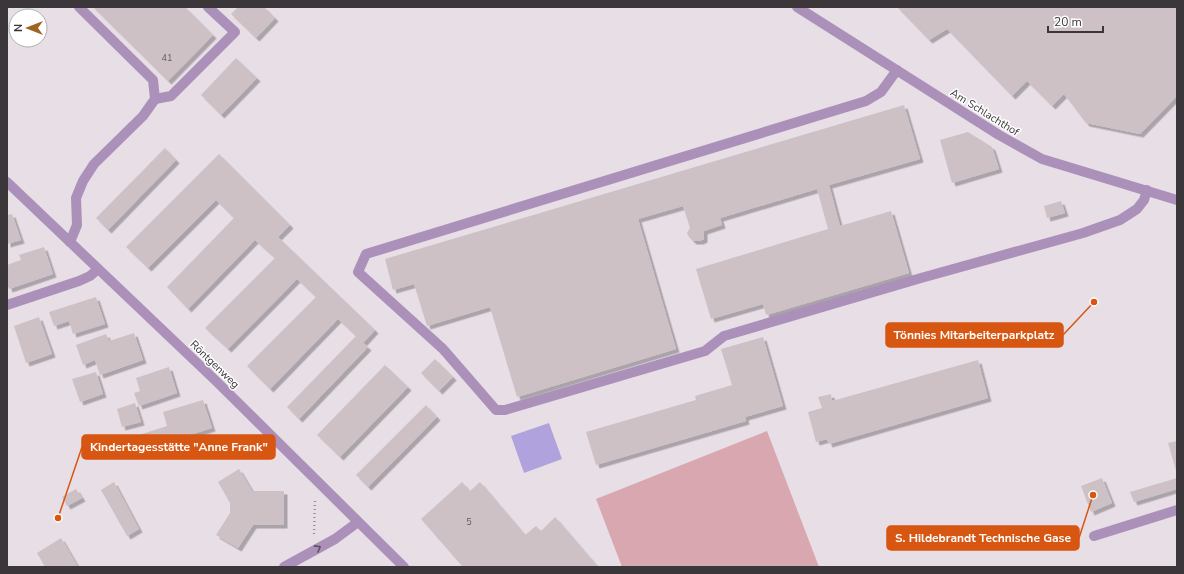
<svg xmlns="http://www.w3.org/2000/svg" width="1184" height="574" viewBox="0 0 1184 574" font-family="'Nunito Sans',sans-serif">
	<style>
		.green { fill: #d8a7af }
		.water { fill: #b0a2dd }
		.building { fill: #cdc1c6; filter: url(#shadow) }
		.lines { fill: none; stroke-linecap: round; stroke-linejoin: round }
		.path { stroke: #9a9399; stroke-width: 2.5; stroke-dasharray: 1 3; stroke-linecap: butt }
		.minor { stroke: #ab91ba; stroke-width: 10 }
		.oneway { stroke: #5c5160 }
		.labels { text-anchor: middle; stroke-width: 3; stroke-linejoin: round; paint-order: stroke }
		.number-label { font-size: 9px; fill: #5f595d }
		.street-label { font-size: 11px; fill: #3a363a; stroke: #fff }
		.leader { fill: none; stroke: #d75611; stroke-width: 1.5 }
		.callout-dot { fill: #d75611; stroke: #fff; stroke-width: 1.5 }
		.callout { fill: #d75611; stroke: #d75611; stroke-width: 1.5 }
		.callout-label { font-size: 12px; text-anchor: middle; font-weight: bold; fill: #fff }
	</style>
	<defs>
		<filter id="shadow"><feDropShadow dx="3.5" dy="3.5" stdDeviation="0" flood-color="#0004"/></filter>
	</defs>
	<rect width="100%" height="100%" fill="#e8dee6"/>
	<!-- green -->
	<path class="green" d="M767 431 819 567H622L596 499Z"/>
	<!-- water -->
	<path class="water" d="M549 423 562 459 524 473 511 436Z"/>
	<!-- building -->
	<g class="building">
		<path d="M93 7H185L213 35 168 81Z"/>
		<path d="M238 7H264L275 18 256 38 231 14Z"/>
		<path d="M897 7H1177V96L1140 134 1086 123 1064 94 1052 106 1027 81 1012 96 947 29 929 40Z"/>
		<path d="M236 58 257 78 221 115 201 95Z"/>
		<path d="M904 105 920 159 829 185 840 226 891 211 909 273 766 315 763 304 711 319 696 269 828 229 817 189 720 218 722 225 704 231V239L700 241H693L689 237 687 233 690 228 683 206 638 219 676 349 517 397 490 307 427 326 414 284 393 290 385 259Z"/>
		<path d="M968 132 992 147 999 169 952 183 940 140Z"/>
		<path d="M165 148 176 160 108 230 96 218Z"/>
		<path d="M219 154 290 225 278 237 375 330 363 343 368 347 299 419 287 407 356 336 338 319 270 389 247 366 316 297 297 279 228 349 205 328 275 258 255 240 188 309 167 287 234 218 216 200 148 268 126 247Z"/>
		<path d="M1061 201 1065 213 1047 218 1044 206Z"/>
		<path d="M12 214 21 240 7 244V215Z"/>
		<path d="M44 247 53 274 9 289 7 283V265L21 260 19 255Z"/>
		<path d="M96 297 105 324 73 334 69 321 54 326 49 312Z"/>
		<path d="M39 317 52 354 26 363 14 326Z"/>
		<path d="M134 333 143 360 100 375 95 360 83 365 76 345 106 334 109 341Z"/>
		<path d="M763 337 783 406 745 417 746 421 596 465 586 432 696 400 695 396 732 385 721 349Z"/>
		<path d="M435 359 453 377 439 391 421 373Z"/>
		<path d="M978 360 988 398 829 444 827 439 816 442 808 412 822 408 818 397 831 394 832 401Z"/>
		<path d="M385 365 408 387 340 457 317 435Z"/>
		<path d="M169 367 177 393 139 406 134 393 140 391 136 378Z"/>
		<path d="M96 372 103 394 80 402 72 379Z"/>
		<path d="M203 400 212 428 144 449 139 435 167 426 163 412Z"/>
		<path d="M135 403 141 422 122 427 117 409Z"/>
		<path d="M426 405 437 417 368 487 356 475Z"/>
		<path d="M1177 441V474L1168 443Z"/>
		<path d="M239 469 252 491H284V525H253L238 548 216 535 230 513V503L218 482Z"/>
		<path d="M1102 478 1112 503 1091 512 1081 486Z"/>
		<path d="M1177 478V489L1134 502 1130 492Z"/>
		<path d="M114 482 139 529 127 536 101 490Z"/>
		<path d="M462 482 470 491 480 482 525 535 536 526 541 531 555 517 598 567H463L421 519Z"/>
		<path d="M76 489 82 498 67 506 62 497Z"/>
		<path d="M61 538 78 567H45L37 553Z"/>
	</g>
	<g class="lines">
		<!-- path -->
		<path class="path" d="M314 534 315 499"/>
		<!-- minor -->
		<g class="minor">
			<path d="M797 7 999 135 1042 159 1177 200"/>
			<path d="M897 70 881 92 866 101 366 254 358 272 443 349 496 410H505L705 351 724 336 921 278 1083 233 1120 220 1137 209 1144 200 1147 190"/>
			<path d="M155 99 171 96 235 32 208 7"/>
			<path d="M7 182 215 380 404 567"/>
			<path d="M70 242 77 225 76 198 83 181 94 164 143 116 155 99 153 80 79 7"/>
			<path d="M7 305 79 281 90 276 98 269"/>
			<path d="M1094 536 1177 510"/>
			<path d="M284 567 335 539 358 522"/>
		</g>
	</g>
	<!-- one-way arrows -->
	<defs><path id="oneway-chevron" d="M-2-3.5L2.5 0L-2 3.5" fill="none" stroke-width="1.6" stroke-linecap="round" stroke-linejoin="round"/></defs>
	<use class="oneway" href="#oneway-chevron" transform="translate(318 548) rotate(-29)"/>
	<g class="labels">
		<!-- number labels -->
		<g class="number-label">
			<text x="167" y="61">41</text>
			<text x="469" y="525">5</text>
		</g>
		<!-- street labels -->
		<g class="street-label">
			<text transform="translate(985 112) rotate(32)" y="4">Am Schlachthof</text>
			<text transform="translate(215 364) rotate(44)" y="4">Röntgenweg</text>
		</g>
	</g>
	<!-- callouts -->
	<path class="leader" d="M1094 302L1063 335M58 518L82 447M1093 495L1079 538"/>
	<g class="callout-dot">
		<circle cx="1094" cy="302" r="4"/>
		<circle cx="58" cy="518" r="4"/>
		<circle cx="1093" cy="495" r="4"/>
	</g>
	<g class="callout">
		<rect x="886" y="323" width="177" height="24" rx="4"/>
		<rect x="82" y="435" width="193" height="24" rx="4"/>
		<rect x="887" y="526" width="192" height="24" rx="4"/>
	</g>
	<g class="callout-label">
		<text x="974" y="339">Tönnies Mitarbeiterparkplatz</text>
		<text x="179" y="451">Kindertagesstätte "Anne Frank"</text>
		<text x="983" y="542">S. Hildebrandt Technische Gase</text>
	</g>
	<!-- border -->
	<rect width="1184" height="574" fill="none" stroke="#3a363a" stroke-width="16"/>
	<!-- north arrow -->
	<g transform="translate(28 28) rotate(270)"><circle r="19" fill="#ffffff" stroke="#b0afb0"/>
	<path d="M0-3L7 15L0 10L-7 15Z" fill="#a06326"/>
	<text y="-6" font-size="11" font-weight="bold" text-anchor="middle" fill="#3a363a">N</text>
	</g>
	<!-- scale -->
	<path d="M1048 26v6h55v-6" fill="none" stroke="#3a363a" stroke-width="2"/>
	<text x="1054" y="26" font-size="12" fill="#3a363a" stroke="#ffffff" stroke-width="3" paint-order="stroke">20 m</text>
</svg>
